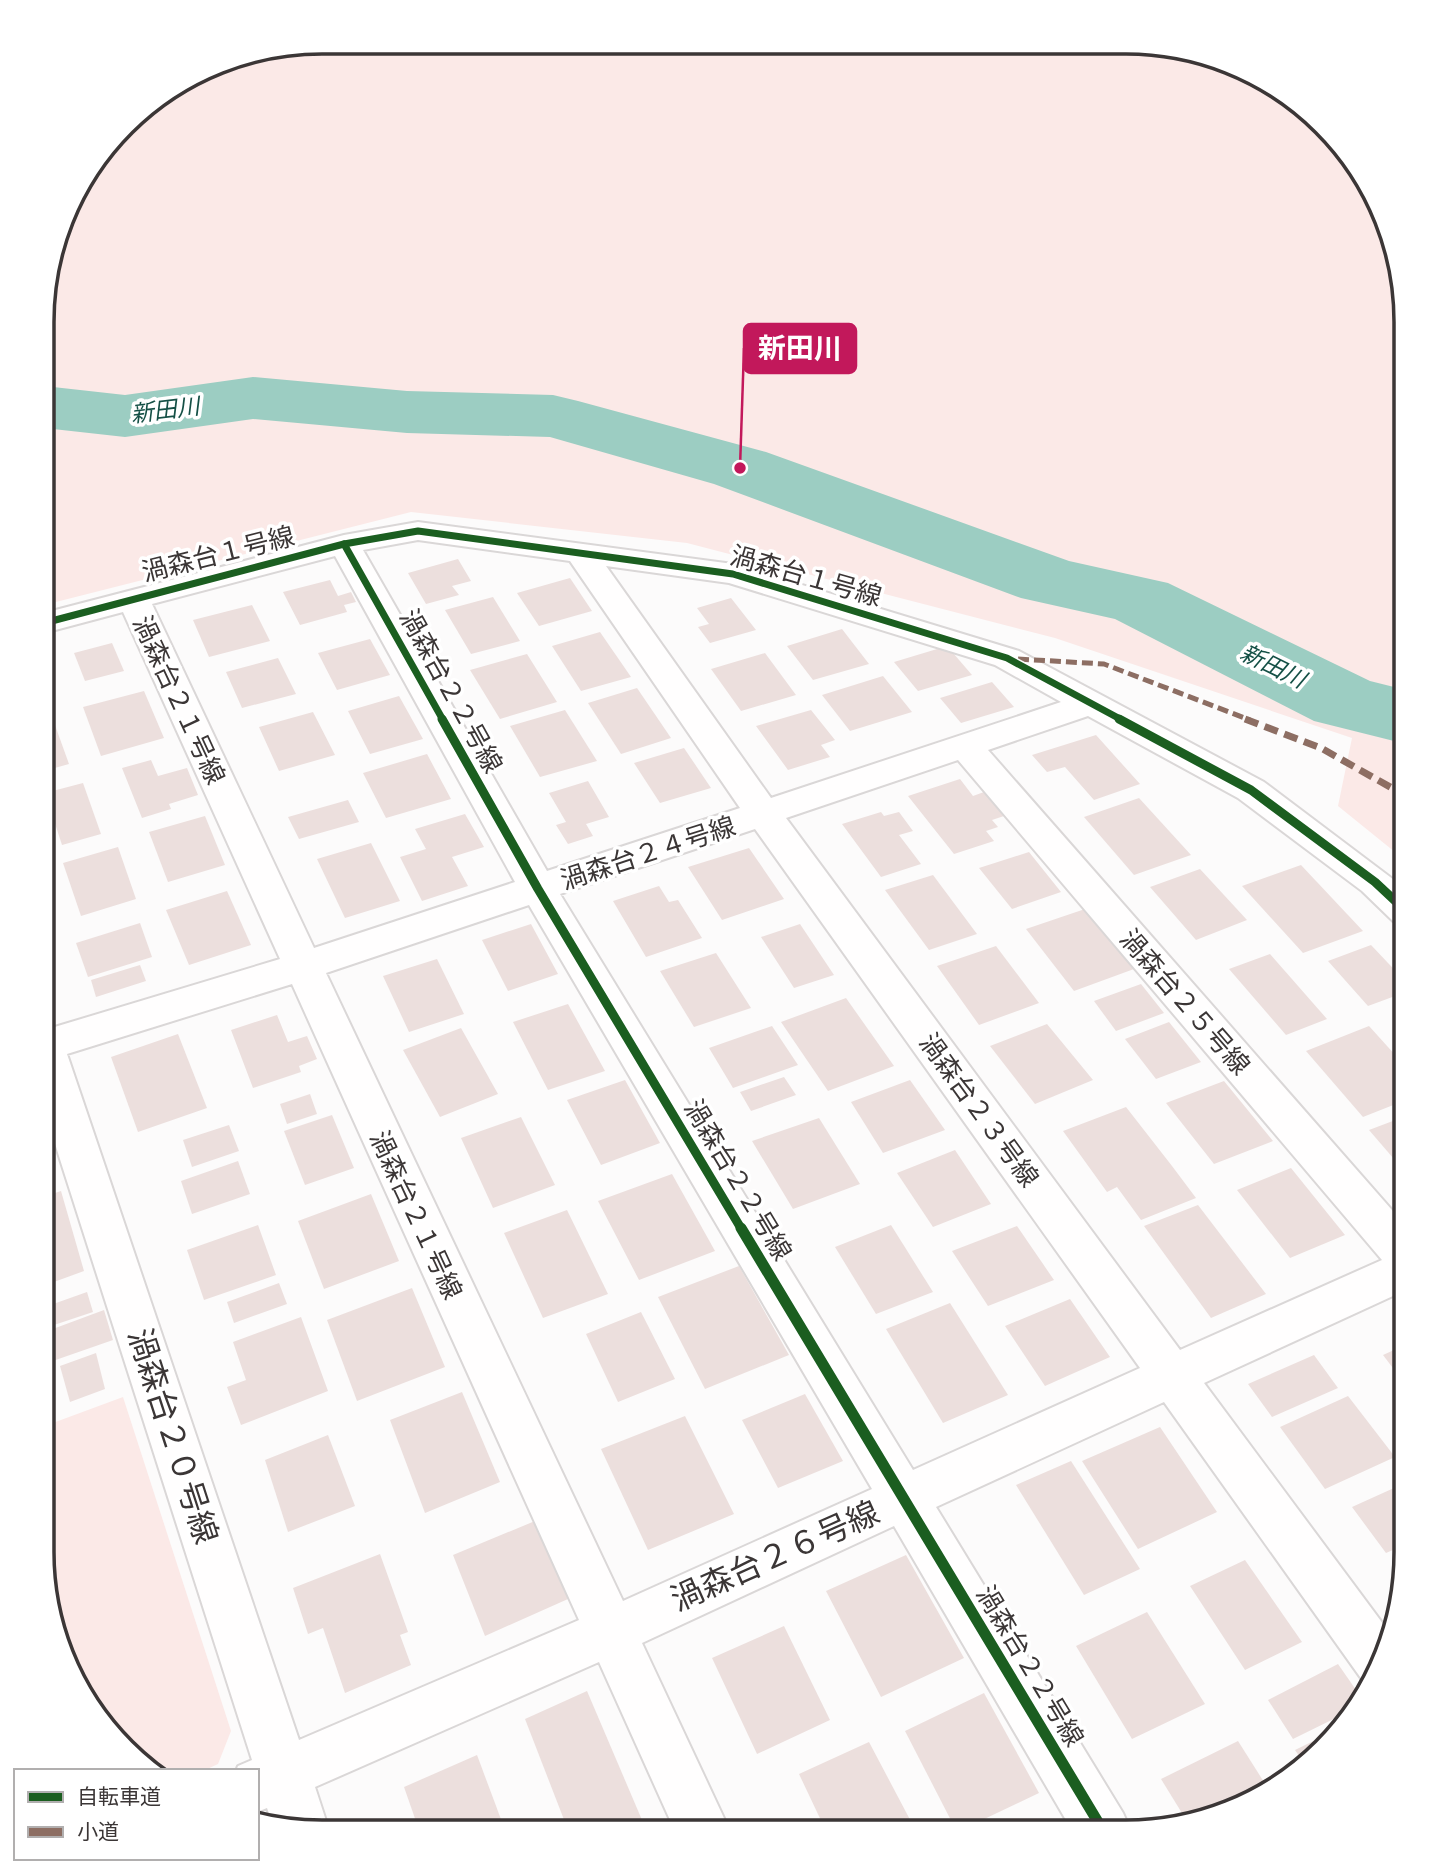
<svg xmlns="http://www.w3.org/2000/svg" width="1448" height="1874" viewBox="0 0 1448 1874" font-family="'Titillium Web','Noto Sans JP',sans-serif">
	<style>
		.green { fill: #fbe9e7 }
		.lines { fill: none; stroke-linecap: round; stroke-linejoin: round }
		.river { fill: #9ccdc2; fill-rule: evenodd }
		.building { fill: #ecdfdd }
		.minor-casing { stroke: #dad7d7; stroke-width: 4 }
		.minor { fill: #fffefe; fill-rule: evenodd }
		.quiet-far1 { stroke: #8d6e63; stroke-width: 5; stroke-dasharray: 11 5; stroke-linecap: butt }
		.quiet { stroke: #8d6e63; stroke-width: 7; stroke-dasharray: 14 7; stroke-linecap: butt }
		.cycleway-far2-casing { stroke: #fff; stroke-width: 10 }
		.cycleway-far1-casing { stroke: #fff; stroke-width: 13 }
		.cycleway-casing { stroke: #fff; stroke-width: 16 }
		.cycleway-far2 { stroke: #1b5e20; stroke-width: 7 }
		.cycleway-far1 { stroke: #1b5e20; stroke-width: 9 }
		.cycleway { stroke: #1b5e20; stroke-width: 11 }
		.labels { text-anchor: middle; stroke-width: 7; stroke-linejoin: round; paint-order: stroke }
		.far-water-label { font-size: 23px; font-style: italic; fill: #155046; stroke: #fff }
		.street-label { font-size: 26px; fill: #3b3636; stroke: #fff }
		.near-street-label { font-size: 32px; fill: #3b3636; stroke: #fff }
		.rim { fill: none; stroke: #3b3636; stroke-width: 3.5 }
		.leader { fill: none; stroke: #c2185b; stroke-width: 2.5 }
		.callout-dot { fill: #c2185b; stroke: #fff; stroke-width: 2.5 }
		.callout { fill: #c2185b; stroke: #c2185b; stroke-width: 2.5 }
		.callout-label { font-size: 28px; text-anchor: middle; font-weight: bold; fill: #fff }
	</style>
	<rect width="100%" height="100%" fill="#fcfbfb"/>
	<!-- green -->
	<g class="green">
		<path d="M322 42 1163 44 1233 63 1296 100 1377 198 1406 322V861L1338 806 1352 738 1055 638 687 543 411 512 44 605V285L79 182 138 111 232 57Z"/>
		<path d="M123 1397 231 1731 218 1764 203 1771H150L112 1737 71 1676 42 1552V1427Z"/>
	</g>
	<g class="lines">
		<!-- river -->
		<path class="river" d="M253 377 407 391 553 395 578 401 766 452 1069 561 1168 583 1370 681 1406 690V744L1314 721 1115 619 1021 598 714 484 550 437 407 433 253 419 125 437 44 428V386L125 395Z"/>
	</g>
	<!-- building -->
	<g class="building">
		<path d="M458 559 471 581 452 586 459 595 426 604 408 573Z"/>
		<path d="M570 578 592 611 539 626 517 593Z"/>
		<path d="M330 580 338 596 351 592 356 602 344 605 347 612 300 625 283 592Z"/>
		<path d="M493 597 520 641 471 654 445 610Z"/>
		<path d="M731 598 756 630 710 643 698 627 709 624 697 608Z"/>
		<path d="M252 605 270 641 209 657 193 620Z"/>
		<path d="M842 629 869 664 813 680 787 646Z"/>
		<path d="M600 632 631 677 581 691 552 646Z"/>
		<path d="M370 639 390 675 337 690 318 653Z"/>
		<path d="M112 643 124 671 85 681 74 653Z"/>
		<path d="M947 646 972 675 918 691 894 662Z"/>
		<path d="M765 653 796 695 741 711 711 669Z"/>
		<path d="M527 654 557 702 500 719 470 670Z"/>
		<path d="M278 658 296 694 242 708 226 672Z"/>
		<path d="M883 676 912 712 850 731 822 695Z"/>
		<path d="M992 682 1014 707 961 723 940 698Z"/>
		<path d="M637 688 671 738 621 754 588 703Z"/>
		<path d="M144 691 164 738 101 756 83 707Z"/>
		<path d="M399 696 423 739 370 754 348 711Z"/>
		<path d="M565 710 597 761 540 777 510 726Z"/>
		<path d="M811 710 835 740 821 745 830 757 788 770 756 726Z"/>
		<path d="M313 712 335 755 279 771 259 727Z"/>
		<path d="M51 714 69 764 44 771V716Z"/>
		<path d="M1096 735 1140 784 1094 800 1065 767 1047 772 1032 755Z"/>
		<path d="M684 748 711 788 660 803 634 763Z"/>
		<path d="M427 754 451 799 386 818 363 773Z"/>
		<path d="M151 760 158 776 187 768 198 795 169 804 171 809 142 818 122 768Z"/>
		<path d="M960 779 973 796 984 792 1004 816 992 820 998 827 986 831 994 841 954 854 908 796Z"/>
		<path d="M588 781 609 817 586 824 593 836 568 844 556 825 566 822 549 793Z"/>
		<path d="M83 783 101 834 62 845 45 793Z"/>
		<path d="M1139 798 1191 855 1134 875 1084 817Z"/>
		<path d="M348 800 359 822 299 839 288 817Z"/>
		<path d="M881 812 884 816 899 812 913 831 899 835 921 864 881 877 842 824Z"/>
		<path d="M465 814 484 847 452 857 468 886 422 901 400 857 426 849 415 829Z"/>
		<path d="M205 816 225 865 168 882 149 832Z"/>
		<path d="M371 843 400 901 345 918 317 859Z"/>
		<path d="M118 847 136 899 81 916 63 863Z"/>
		<path d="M749 848 784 899 722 920 688 867Z"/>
		<path d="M1029 852 1061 892 1012 909 979 868Z"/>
		<path d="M1301 865 1363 931 1303 953 1242 886Z"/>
		<path d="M1200 869 1247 920 1196 940 1150 887Z"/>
		<path d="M933 875 977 934 929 950 885 890Z"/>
		<path d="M659 886 669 902 678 900 702 938 646 957 613 901Z"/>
		<path d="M227 891 251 945 189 965 166 910Z"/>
		<path d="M1085 909 1134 969 1074 991 1026 929Z"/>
		<path d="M140 923 152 957 88 977 76 943Z"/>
		<path d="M531 924 558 974 508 991 482 940Z"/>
		<path d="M800 924 834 975 794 988 761 937Z"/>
		<path d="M1371 945 1406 982V992L1368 1006 1328 961Z"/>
		<path d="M996 946 1039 1003 979 1025 937 966Z"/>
		<path d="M716 953 751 1008 694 1027 660 971Z"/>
		<path d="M1270 954 1327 1019 1286 1035 1229 969Z"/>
		<path d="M437 959 464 1014 409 1032 383 976Z"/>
		<path d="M140 965 146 981 96 997 91 980Z"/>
		<path d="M1141 984 1164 1013 1116 1031 1094 1001Z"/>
		<path d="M846 998 894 1066 828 1091 781 1022Z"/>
		<path d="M568 1004 605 1071 548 1090 513 1022Z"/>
		<path d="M277 1015 288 1042 307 1036 317 1059 299 1066 301 1072 253 1088 231 1030Z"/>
		<path d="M1169 1022 1201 1062 1156 1079 1125 1039Z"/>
		<path d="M1047 1024 1093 1080 1035 1104 990 1046Z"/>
		<path d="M772 1026 798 1065 733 1088 709 1048Z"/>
		<path d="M1369 1026 1406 1067V1100L1363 1117 1306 1051Z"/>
		<path d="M461 1028 498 1094 440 1117 403 1050Z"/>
		<path d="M1406 1031V1050L1393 1036Z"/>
		<path d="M178 1034 207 1108 138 1132 111 1057Z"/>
		<path d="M784 1077 796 1095 751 1111 740 1092Z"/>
		<path d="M625 1080 660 1143 601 1165 567 1100Z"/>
		<path d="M910 1080 945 1130 883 1153 851 1102Z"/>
		<path d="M1224 1081 1273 1141 1214 1164 1166 1103Z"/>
		<path d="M310 1094 317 1114 287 1124 280 1104Z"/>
		<path d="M1126 1107 1172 1166 1196 1198 1141 1220 1117 1187 1107 1192 1063 1131Z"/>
		<path d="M332 1115 354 1168 305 1185 284 1131Z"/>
		<path d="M1406 1116V1173L1369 1130Z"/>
		<path d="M521 1117 555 1185 493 1208 461 1138Z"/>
		<path d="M819 1118 860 1184 793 1209 752 1141Z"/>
		<path d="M229 1125 239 1151 192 1167 183 1140Z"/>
		<path d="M955 1150 991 1204 933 1227 897 1173Z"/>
		<path d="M238 1161 250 1194 192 1214 181 1181Z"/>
		<path d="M1291 1168 1345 1235 1290 1258 1237 1190Z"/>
		<path d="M672 1174 715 1251 639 1280 598 1201Z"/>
		<path d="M61 1191 84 1271 43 1286V1197Z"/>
		<path d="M371 1194 399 1261 324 1289 298 1221Z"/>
		<path d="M1198 1205 1266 1294 1211 1318 1144 1226Z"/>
		<path d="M567 1210 608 1294 543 1318 504 1233Z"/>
		<path d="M258 1225 276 1275 204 1300 187 1250Z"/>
		<path d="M891 1225 933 1292 876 1314 835 1247Z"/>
		<path d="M1017 1226 1054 1280 988 1306 952 1251Z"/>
		<path d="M739 1266 789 1355 705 1389 658 1297Z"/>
		<path d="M279 1283 287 1304 234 1323 227 1302Z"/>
		<path d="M412 1288 445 1367 357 1401 327 1320Z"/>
		<path d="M87 1292 93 1312 42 1329V1308Z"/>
		<path d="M1070 1299 1110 1357 1045 1386 1005 1326Z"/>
		<path d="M950 1303 1008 1395 943 1423 886 1329Z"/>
		<path d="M104 1310 113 1340 47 1363 42 1333Z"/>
		<path d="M641 1312 675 1379 618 1402 586 1334Z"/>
		<path d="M301 1317 328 1391 241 1425 227 1387 246 1380 233 1342Z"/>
		<path d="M1405 1345V1384L1383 1355Z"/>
		<path d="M96 1353 105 1389 70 1402 60 1366Z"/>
		<path d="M1314 1355 1338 1388 1272 1417 1248 1384Z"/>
		<path d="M462 1392 500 1482 425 1513 390 1420Z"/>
		<path d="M805 1394 843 1461 778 1488 742 1420Z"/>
		<path d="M1348 1396 1395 1457 1325 1489 1280 1427Z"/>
		<path d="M685 1416 734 1514 648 1550 601 1449Z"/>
		<path d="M1160 1427 1217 1512 1138 1549 1082 1461Z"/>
		<path d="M328 1435 355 1506 288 1532 265 1460Z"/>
		<path d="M1071 1461 1140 1569 1084 1595 1016 1485Z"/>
		<path d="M1405 1483V1550L1402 1546 1386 1553 1352 1507Z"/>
		<path d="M535 1521 568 1599 485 1636 453 1555Z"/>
		<path d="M380 1554 408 1632 400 1635 411 1665 345 1693 323 1628 308 1634 293 1588Z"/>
		<path d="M906 1555 964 1658 881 1697 826 1591Z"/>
		<path d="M1245 1560 1302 1642 1245 1670 1190 1586Z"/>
		<path d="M1147 1612 1205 1704 1132 1739 1076 1646Z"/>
		<path d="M784 1626 830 1720 757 1754 712 1658Z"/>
		<path d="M1338 1664 1363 1700 1360 1706 1293 1739 1268 1700Z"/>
		<path d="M587 1691 642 1820 620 1831 568 1830 525 1719Z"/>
		<path d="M984 1693 1039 1793 957 1832 905 1731Z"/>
		<path d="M1342 1727 1310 1763 1306 1766 1295 1750Z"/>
		<path d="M1238 1741 1269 1790 1250 1803 1185 1818 1161 1779Z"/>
		<path d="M869 1742 916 1831H826L799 1774Z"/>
		<path d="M477 1755 505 1830H419L404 1787Z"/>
	</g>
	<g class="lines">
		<!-- minor casing -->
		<g class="minor-casing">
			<path id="minor" d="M418 522 733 564 1019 651 1264 782 1406 889V924L1393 921 1362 891 1238 798 1088 716 988 750 1406 1226V1290L1204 1383 1392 1636 1370 1684 1363 1681 1164 1402 936 1507 1123 1813 1131 1831 1073 1832 894 1526 642 1643 730 1831H675L599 1662 315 1787 329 1830H286L273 1825 267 1808 257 1812V1771H236L238 1766 252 1760 43 1106V1028L48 1029 280 959 123 612 44 633V613L344 535ZM418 540 570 561 740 808 547 871 363 550ZM335 556 515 882 314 948 152 604ZM606 566 729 583 995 665 1061 702 771 798ZM958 760 1382 1260 1180 1350 786 818ZM755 829 1140 1368 913 1470 560 894ZM529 905 872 1489 623 1601 326 973ZM292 984 579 1620 299 1740 67 1054Z"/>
		</g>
		<!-- minor -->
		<use href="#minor" class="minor"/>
		<!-- quiet-far1 -->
		<path class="quiet-far1" d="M1018 659 1104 664 1250 720"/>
		<!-- quiet -->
		<path class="quiet" d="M1245 719 1321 748 1406 796"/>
		<!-- cycleway-far2 casing -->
		<g class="cycleway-far2-casing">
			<g id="cycleway-far2">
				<path d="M344 544 443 720"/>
				<path d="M44 623 344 544 418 531 733 574 1007 658 1122 720"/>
			</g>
		</g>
		<!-- cycleway-far1 casing -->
		<g class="cycleway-far1-casing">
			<g id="cycleway-far1">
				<path d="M442 719 538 889 742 1230"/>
				<path d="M1119 719 1251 790 1375 882 1406 911"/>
			</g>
		</g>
		<!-- cycleway casing -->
		<g class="cycleway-casing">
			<path id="cycleway" d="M741 1228 1104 1832"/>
		</g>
		<!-- cycleway-far2 -->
		<use href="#cycleway-far2" class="cycleway-far2"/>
		<!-- cycleway-far1 -->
		<use href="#cycleway-far1" class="cycleway-far1"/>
		<!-- cycleway -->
		<use href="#cycleway" class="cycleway"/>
	</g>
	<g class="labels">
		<!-- far-water labels -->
		<g class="far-water-label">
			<text transform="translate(165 410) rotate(-7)" y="8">新田川</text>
			<text transform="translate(1273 666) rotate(26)" y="8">新田川</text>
		</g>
		<!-- street labels -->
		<g class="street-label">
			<text transform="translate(218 554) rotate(-14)" y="9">渦森台１号線</text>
			<text transform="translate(806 576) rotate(16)" y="9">渦森台１号線</text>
			<text transform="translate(451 691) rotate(61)" y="9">渦森台２２号線</text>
			<text transform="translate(179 700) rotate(65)" y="9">渦森台２１号線</text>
			<text transform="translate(648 853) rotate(-18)" y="9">渦森台２４号線</text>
			<text transform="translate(1185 1002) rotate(49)" y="9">渦森台２５号線</text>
			<text transform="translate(979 1110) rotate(54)" y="9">渦森台２３号線</text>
			<text transform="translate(738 1180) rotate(59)" y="9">渦森台２２号線</text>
			<text transform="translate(416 1215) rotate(65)" y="9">渦森台２１号線</text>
			<text transform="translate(1030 1666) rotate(59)" y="9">渦森台２２号線</text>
		</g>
		<!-- near-street labels -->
		<g class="near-street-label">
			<text transform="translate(173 1436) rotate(72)" y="11">渦森台２０号線</text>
			<text transform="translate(775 1556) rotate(-24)" y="11">渦森台２６号線</text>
		</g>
	</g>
	<!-- crop -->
	<path d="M0 0H1448V1874H0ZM322 54H1126A268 268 0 0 1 1394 322V1552A268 268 0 0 1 1126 1820H322A268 268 0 0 1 54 1552V322A268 268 0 0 1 322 54Z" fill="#fff" fill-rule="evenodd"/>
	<path class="rim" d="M322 54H1126A268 268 0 0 1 1394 322V1552A268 268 0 0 1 1126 1820H322A268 268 0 0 1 54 1552V322A268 268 0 0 1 322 54Z"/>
	<!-- callouts -->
	<path class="leader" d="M740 468L744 348"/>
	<circle class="callout-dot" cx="740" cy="468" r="7"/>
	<rect class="callout" x="744" y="324" width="112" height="49" rx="7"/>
	<g class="callout-label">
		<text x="800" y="358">新田川</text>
	</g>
	<!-- legend -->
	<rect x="14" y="1769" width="245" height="91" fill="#ffffff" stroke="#b1afaf" stroke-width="2"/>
	<rect x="28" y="1792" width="35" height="10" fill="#1b5e20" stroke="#b1afaf" stroke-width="2"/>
	<text x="77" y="1804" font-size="21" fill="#3b3636">自転車道</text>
	<rect x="28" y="1827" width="35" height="10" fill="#8d6e63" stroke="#b1afaf" stroke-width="2"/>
	<text x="77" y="1839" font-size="21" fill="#3b3636">小道</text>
</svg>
